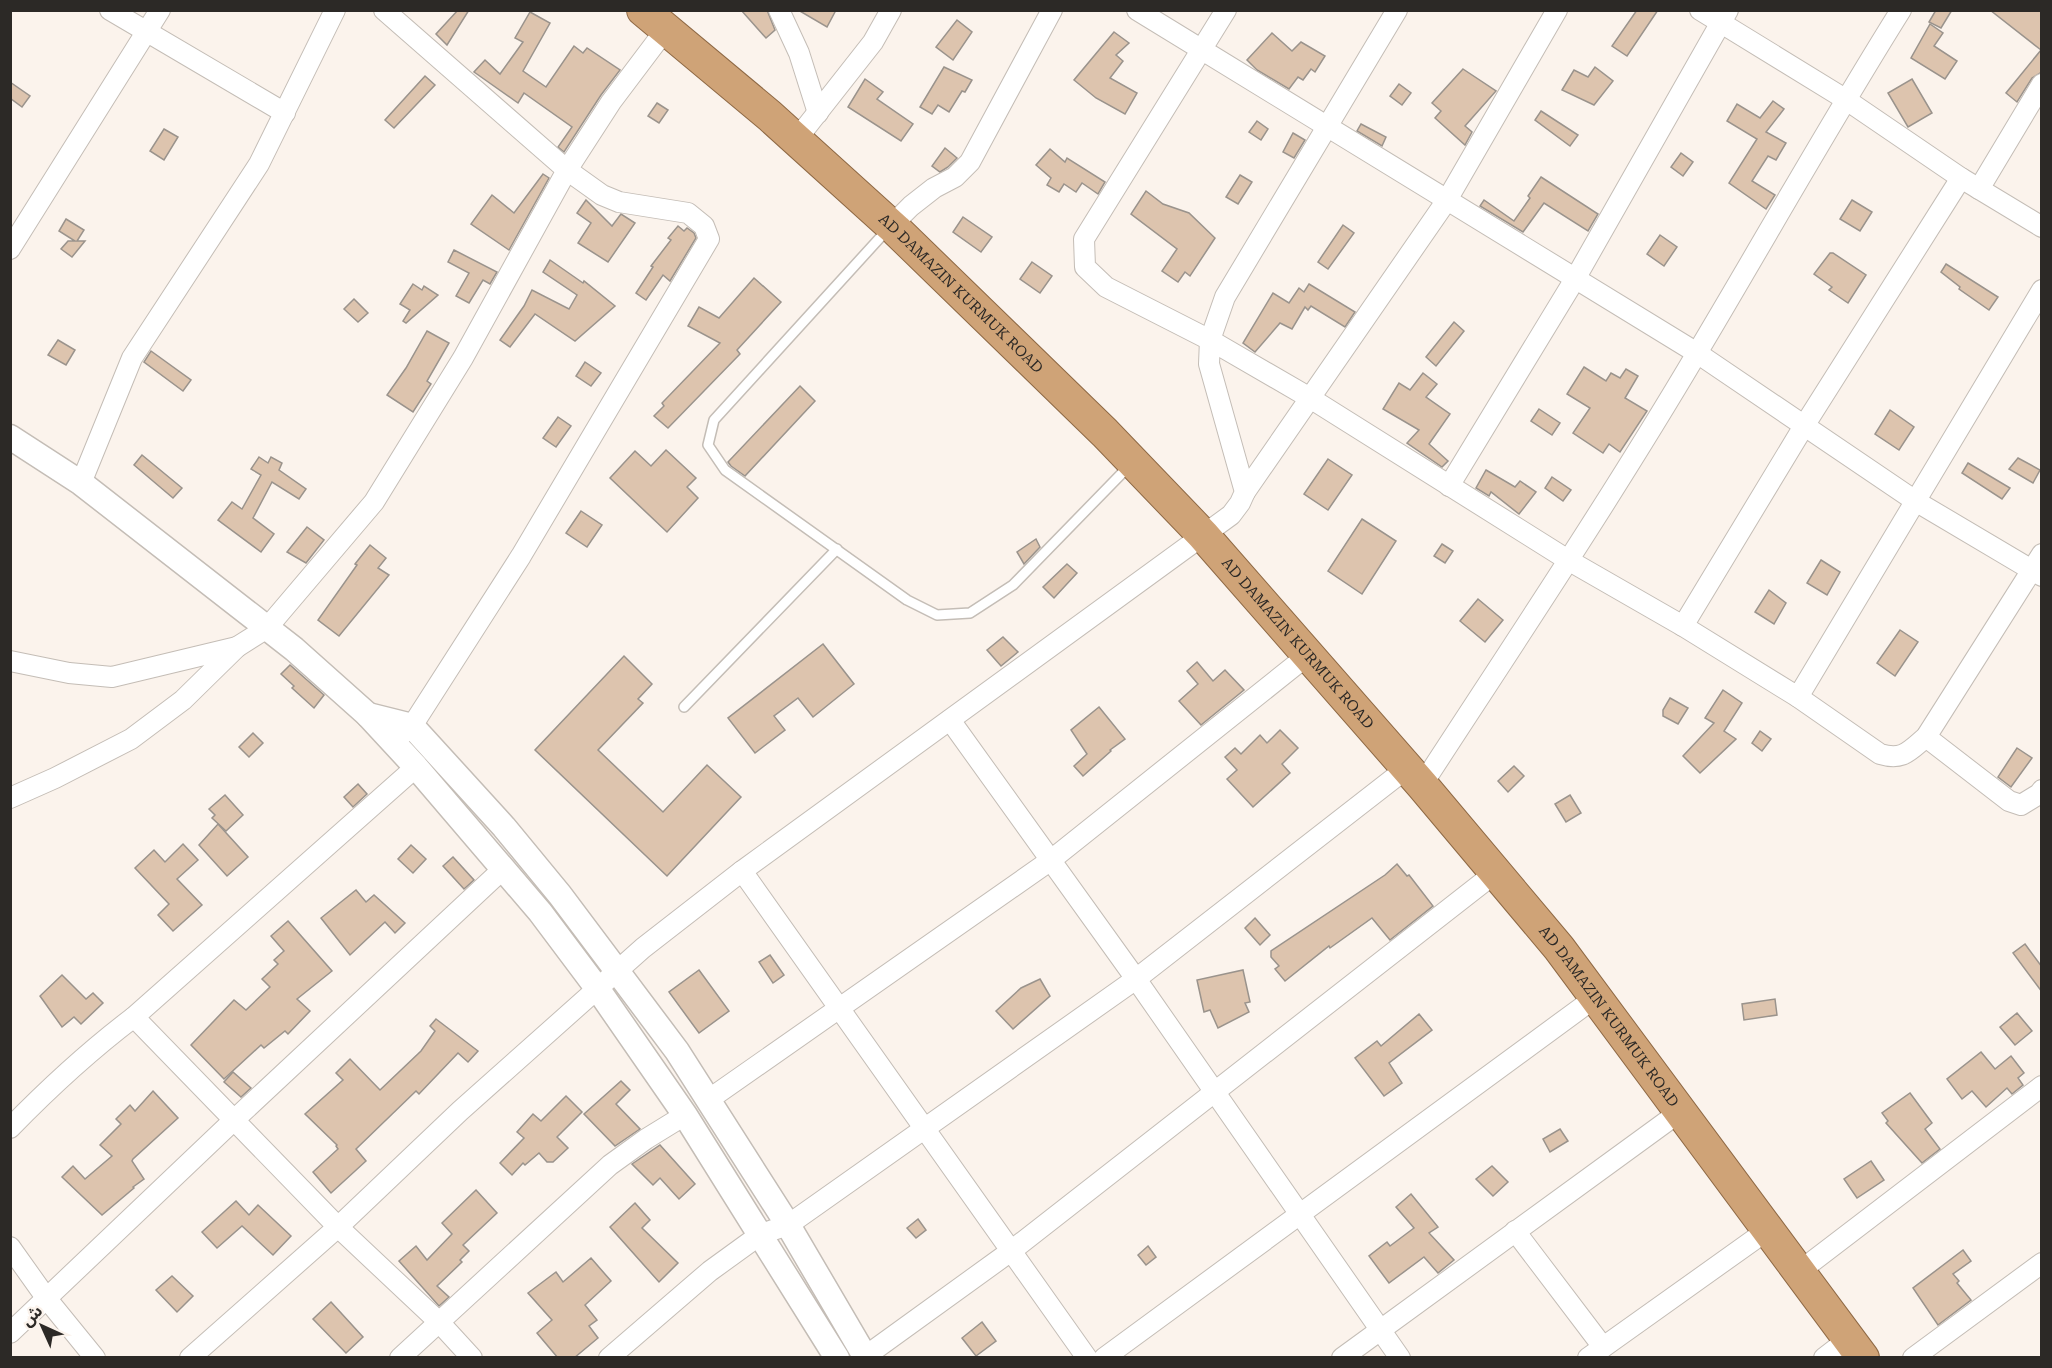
<svg xmlns="http://www.w3.org/2000/svg" width="2052" height="1368" viewBox="0 0 2052 1368" font-family="'Roboto Serif','Noto Sans Arabic',serif">
	<style>
		.building { fill: #ddc4ae; stroke: #9a938c; stroke-width: 1.5 }
		.lines { fill: none; stroke-linecap: round; stroke-linejoin: round }
		.service-casing { stroke: #c4bdb6; stroke-width: 12 }
		.minor-casing { stroke: #c4bdb6; stroke-width: 22 }
		.tertiary-casing { stroke: #c4bdb6; stroke-width: 27 }
		.trunk-casing { stroke: #8e6945; stroke-width: 34 }
		.service { stroke: #fff; stroke-width: 9 }
		.minor { stroke: #fff; stroke-width: 20 }
		.tertiary { stroke: #fff; stroke-width: 24 }
		.trunk { stroke: #cfa377; stroke-width: 32 }
		.labels { text-anchor: middle; stroke-width: 4.5; stroke-linejoin: round; paint-order: stroke }
		.street-label { font-size: 15px; fill: #2c2926; stroke: #fbf3ec }
	</style>
	<rect width="100%" height="100%" fill="#fbf3ec"/>
	<!-- building -->
	<g class="building">
		<path d="M458 10H469L447 45 436 34Z"/>
		<path d="M741 10H767L775 30 766 38Z"/>
		<path d="M798 10H836L827 27Z"/>
		<path d="M1637 10H1658L1627 56 1612 46Z"/>
		<path d="M1936 10H1952L1941 28 1929 22Z"/>
		<path d="M1990 10H2042V72L2032 78 2017 102 2006 93 2041 50Z"/>
		<path d="M530 12 550 23 523 71 546 87 574 46 583 53 587 48 620 70 601 95 564 152 558 147 572 127 524 93 518 103 474 72 485 60 500 74 523 42 515 38Z"/>
		<path d="M957 20 972 32 953 60 936 47Z"/>
		<path d="M1930 24 1943 33 1934 46 1957 61 1945 79 1911 58Z"/>
		<path d="M1114 32 1129 43 1116 55 1123 61 1110 78 1137 93 1125 114 1096 98 1074 80Z"/>
		<path d="M1272 33 1292 51 1301 42 1325 56 1315 72 1311 69 1303 80 1298 77 1289 89 1257 70 1247 60Z"/>
		<path d="M944 67 972 80 965 92 962 91 949 112 938 105 932 114 920 107Z"/>
		<path d="M1595 67 1613 81 1594 105 1562 90 1574 70 1588 77Z"/>
		<path d="M1463 69 1496 91 1465 126 1472 132 1465 145 1435 118 1441 111 1432 103Z"/>
		<path d="M425 76 435 85 394 128 385 120Z"/>
		<path d="M865 79 883 92 877 99 913 124 901 141 848 107Z"/>
		<path d="M1912 79 1932 113 1908 127 1888 93Z"/>
		<path d="M10 82 30 96 22 107 10 98Z"/>
		<path d="M1399 84 1411 93 1402 105 1390 96Z"/>
		<path d="M1773 101 1784 109 1766 132 1786 143 1776 160 1768 156 1752 181 1775 195 1766 209 1729 183 1757 139 1727 121 1737 104 1760 118Z"/>
		<path d="M657 103 668 110 659 123 648 116Z"/>
		<path d="M1541 111 1578 135 1570 146 1535 120Z"/>
		<path d="M1257 121 1268 129 1261 140 1249 132Z"/>
		<path d="M1361 124 1386 137 1382 146 1357 131Z"/>
		<path d="M164 129 178 137 164 160 150 151Z"/>
		<path d="M1293 133 1305 140 1294 158 1283 152Z"/>
		<path d="M945 148 957 158 948 167 940 172 932 166Z"/>
		<path d="M1050 149 1065 162 1067 158 1105 182 1098 194 1082 183 1076 192 1064 184 1059 192 1047 185 1051 178 1036 165Z"/>
		<path d="M1681 153 1693 162 1683 176 1671 167Z"/>
		<path d="M543 174 549 178 509 250 471 224 492 195 514 213Z"/>
		<path d="M1240 175 1252 182 1238 204 1226 197Z"/>
		<path d="M1541 177 1598 214 1588 231 1544 203 1523 232 1480 206 1484 200 1514 221 1530 198 1528 196Z"/>
		<path d="M1146 191 1163 204 1189 213 1215 238 1190 276 1185 272 1178 282 1162 271 1177 249 1131 214Z"/>
		<path d="M586 200 612 226 621 214 635 223 608 262 578 243 591 223 577 213Z"/>
		<path d="M1852 200 1872 212 1860 231 1840 219Z"/>
		<path d="M963 217 992 237 981 252 953 232Z"/>
		<path d="M66 219 84 230 77 241H85L72 257 61 249 68 241H75L59 231Z"/>
		<path d="M1343 225 1354 233 1328 269 1318 262Z"/>
		<path d="M678 226 684 231 687 228 694 233 696 238 670 281 663 275 646 300 636 293 653 267 651 266 671 240 668 238Z"/>
		<path d="M1660 235 1677 247 1664 266 1647 254Z"/>
		<path d="M454 250 497 272 490 284 483 280 469 303 456 296 469 273 448 262Z"/>
		<path d="M1830 253H1833L1866 275 1848 303 1829 290 1832 287 1814 274Z"/>
		<path d="M550 260 583 283 584 281 615 306 575 341 535 314 510 347 500 340 524 306 532 290 569 309 577 295 543 272Z"/>
		<path d="M1032 262 1052 276 1040 293 1020 279Z"/>
		<path d="M1946 264 1998 297 1989 310 1959 289 1960 287 1941 272Z"/>
		<path d="M754 278 781 302 737 350 740 354 668 428 654 416 664 406 662 403 720 343 688 326 699 307 719 318Z"/>
		<path d="M413 284 422 290 424 286 438 295 406 323 403 321 410 310 400 304Z"/>
		<path d="M1309 284 1355 312 1345 327 1311 306 1308 310 1305 307 1292 329 1280 323 1255 352 1243 343 1273 293 1289 303 1299 288 1304 292Z"/>
		<path d="M354 299 368 313 358 322 344 309Z"/>
		<path d="M1454 322 1464 331 1436 366 1426 357Z"/>
		<path d="M427 331 449 343 427 381 431 384 413 412 387 395 406 368Z"/>
		<path d="M58 340 75 350 66 365 48 355Z"/>
		<path d="M151 351 191 380 183 391 144 362Z"/>
		<path d="M585 362 601 373 591 386 576 376Z"/>
		<path d="M1584 367 1606 381 1611 373 1620 378 1626 369 1638 376 1625 398 1647 411 1620 452 1609 444 1603 453 1573 433 1590 408 1567 394Z"/>
		<path d="M1423 373 1437 384 1426 397 1450 414 1429 444 1448 461 1442 467 1407 443 1419 430 1383 409 1399 383 1410 390Z"/>
		<path d="M800 386 815 401 745 476 731 466 728 462Z"/>
		<path d="M1539 409 1560 423 1552 435 1531 421Z"/>
		<path d="M1890 410 1914 427 1899 450 1875 434Z"/>
		<path d="M558 417 571 426 556 447 543 438Z"/>
		<path d="M666 450 696 478 687 487 698 498 667 532 610 478 635 451 651 466Z"/>
		<path d="M142 455 182 488 173 498 134 465Z"/>
		<path d="M259 457 268 463 271 457 282 463 279 470 306 489 299 499 272 482 253 518 274 534 261 552 218 520 232 502 242 509 261 475 251 469Z"/>
		<path d="M2018 458 2040 470 2033 483 2009 469Z"/>
		<path d="M1328 459 1352 475 1328 510 1304 494Z"/>
		<path d="M1968 463 2010 488 2002 499 1962 473Z"/>
		<path d="M1486 470 1515 487 1520 481 1536 492 1519 514 1491 492 1489 496 1476 488Z"/>
		<path d="M1552 477 1571 490 1563 501 1545 488Z"/>
		<path d="M581 511 602 525 587 547 566 533Z"/>
		<path d="M1362 519 1396 541 1362 594 1328 571Z"/>
		<path d="M307 527 324 540 306 563 287 552Z"/>
		<path d="M1036 539 1040 547 1024 564 1017 552Z"/>
		<path d="M1442 544 1453 551 1445 563 1434 556Z"/>
		<path d="M370 545 386 558 378 568 389 575 339 636 318 620 357 565 355 564Z"/>
		<path d="M1821 560 1840 572 1827 595 1807 583Z"/>
		<path d="M1067 564 1077 573 1054 598 1043 587Z"/>
		<path d="M1769 590 1786 603 1774 624 1755 612Z"/>
		<path d="M1478 599 1503 620 1485 642 1460 621Z"/>
		<path d="M1900 630 1918 642 1895 676 1877 663Z"/>
		<path d="M1003 637 1018 652 1001 666 987 650Z"/>
		<path d="M823 644 854 684 813 717 798 698 774 716 785 730 755 753 728 718Z"/>
		<path d="M624 656 652 684 638 699 643 703 598 750 663 812 707 765 741 797 667 876 535 750Z"/>
		<path d="M1197 662 1213 681 1225 670 1244 690 1201 725 1179 701 1198 684 1187 671Z"/>
		<path d="M290 665 324 695 314 708 292 688 294 686 281 674Z"/>
		<path d="M1723 690 1742 703 1724 731 1736 739 1700 773 1683 756 1714 723 1705 718Z"/>
		<path d="M1670 698 1688 708 1678 724 1663 716V710Z"/>
		<path d="M1099 707 1125 739 1110 750 1111 751 1083 776 1074 766 1087 754 1071 730Z"/>
		<path d="M1280 730 1298 748 1282 764 1290 773 1253 807 1227 779 1237 770 1225 757 1235 748 1241 754 1260 735 1267 743Z"/>
		<path d="M1760 731 1771 739 1762 751 1752 743Z"/>
		<path d="M253 733 263 743 249 757 239 747Z"/>
		<path d="M2017 748 2032 758 2011 787 1998 777Z"/>
		<path d="M1514 766 1524 776 1508 792 1498 781Z"/>
		<path d="M358 784 367 794 353 807 344 797Z"/>
		<path d="M225 795 243 815 226 831 212 818 215 815 209 809Z"/>
		<path d="M1570 795 1581 813 1566 822 1555 804Z"/>
		<path d="M218 824 248 857 227 876 199 845Z"/>
		<path d="M183 844 198 860 177 879 202 905 173 931 158 915 169 904 135 868 154 850 165 862Z"/>
		<path d="M411 845 426 859 413 873 398 859Z"/>
		<path d="M453 857 474 880 464 889 443 866Z"/>
		<path d="M1397 864 1407 876 1409 875 1433 906 1390 940 1372 918 1330 948 1329 946 1285 981 1275 969 1279 966 1271 957V951L1385 875Z"/>
		<path d="M356 890 366 902 374 895 405 923 395 933 385 922 350 955 321 918Z"/>
		<path d="M1255 918 1270 935 1260 945 1245 928Z"/>
		<path d="M288 921 332 971 297 999 310 1011 288 1034 285 1031 264 1048 261 1045 224 1079 191 1045 234 1000 246 1010 270 987 262 979 278 964 274 960 284 951 271 936Z"/>
		<path d="M2025 944 2042 967V992L2013 953Z"/>
		<path d="M770 955 784 975 773 983 759 962Z"/>
		<path d="M699 970 729 1011 699 1033 669 992Z"/>
		<path d="M1243 970 1250 1002 1245 1003 1249 1012 1218 1028 1210 1010 1204 1012 1197 980Z"/>
		<path d="M62 975 86 999 93 993 103 1003 81 1024 74 1017 62 1027 40 996Z"/>
		<path d="M1040 979 1050 996 1013 1029 996 1011 1021 988Z"/>
		<path d="M1775 999 1777 1015 1744 1020 1742 1004Z"/>
		<path d="M2017 1013 2032 1031 2015 1045 2000 1027Z"/>
		<path d="M1419 1014 1432 1030 1389 1063 1402 1083 1384 1096 1355 1058 1377 1041 1381 1046Z"/>
		<path d="M436 1019 478 1051 468 1062 458 1053 419 1094 416 1091 356 1149 366 1161 331 1193 313 1172 338 1149 336 1146 337 1145 305 1114 343 1080 336 1073 350 1059 380 1090 421 1051 435 1031 430 1026Z"/>
		<path d="M1981 1052 1995 1069 2011 1056 2024 1073 2018 1078 2023 1085 2012 1094 2007 1088 1986 1107 1972 1091 1962 1099 1947 1079Z"/>
		<path d="M233 1072 251 1088 241 1097 224 1082Z"/>
		<path d="M621 1081 630 1090 616 1104 640 1129 615 1146 584 1114Z"/>
		<path d="M153 1091 178 1118 133 1159 132 1161 144 1179 133 1187 134 1188 102 1215 62 1177 73 1166 85 1179 112 1156 100 1145 121 1124 116 1119 130 1105 135 1111Z"/>
		<path d="M1910 1093 1932 1123 1925 1129 1940 1149 1922 1163 1886 1123 1888 1121 1882 1113Z"/>
		<path d="M566 1096 582 1112 557 1137 568 1148 553 1162H547L539 1153 525 1165 523 1163 512 1175 500 1163 524 1138 517 1132 533 1114 541 1121Z"/>
		<path d="M1560 1129 1568 1141 1550 1152 1543 1139Z"/>
		<path d="M660 1145 695 1184 679 1199 660 1178 653 1185 632 1164Z"/>
		<path d="M1871 1161 1884 1180 1857 1198 1844 1179Z"/>
		<path d="M1492 1166 1508 1182 1493 1196 1476 1179Z"/>
		<path d="M476 1190 497 1213 463 1245 469 1251 460 1260 462 1262 437 1286 449 1297 439 1306 399 1261 416 1246 427 1260 452 1234 442 1223Z"/>
		<path d="M1411 1194 1438 1227 1429 1233 1454 1260 1438 1273 1424 1257 1389 1283 1369 1256 1387 1242 1390 1246 1414 1228 1396 1207Z"/>
		<path d="M236 1201 249 1215 258 1205 291 1236 273 1255 242 1226 217 1248 202 1232Z"/>
		<path d="M635 1203 650 1220 642 1228 678 1263 659 1282 610 1227Z"/>
		<path d="M918 1219 926 1230 916 1238 907 1228Z"/>
		<path d="M1148 1246 1156 1257 1146 1265 1138 1255Z"/>
		<path d="M1963 1250 1971 1261 1953 1274 1959 1281 1957 1283 1971 1300 1938 1325 1913 1288Z"/>
		<path d="M591 1258 611 1281 585 1305 597 1320 589 1326 598 1338 574 1358H558L537 1333 552 1320 528 1293 556 1272 563 1282Z"/>
		<path d="M172 1276 193 1296 177 1312 156 1290Z"/>
		<path d="M331 1302 363 1337 346 1353 313 1319Z"/>
		<path d="M982 1322 996 1341 976 1356 962 1338Z"/>
	</g>
	<g class="lines">
		<!-- service casing -->
		<g class="service-casing">
			<g id="service">
				<path d="M887 230 714 420 708 445 725 470 907 600 937 615 970 613 1013 585 1130 465"/>
				<path d="M684 707 837 549"/>
			</g>
		</g>
		<!-- minor casing -->
		<g class="minor-casing">
			<g id="minor">
				<path d="M110 10 285 113"/>
				<path d="M384 10 567 170 602 195 619 202 688 213 704 226 709 239 521 556 412 726 401 735"/>
				<path d="M779 10 799 53 818 113"/>
				<path d="M1137 10 1697 353 1917 502 2042 576"/>
				<path d="M1226 10 1084 239 1085 267 1106 287 1210 340 1310 398 1568 560 1683 626 1798 697 2042 290"/>
				<path d="M1700 10 1845 99 1961 178 2042 227"/>
				<path d="M796 140 873 42 891 10"/>
				<path d="M1979 189 2042 84"/>
				<path d="M891 226 911 206 934 188 955 177 970 162 1052 10"/>
				<path d="M10 249 160 10"/>
				<path d="M81 483 132 358 259 164 335 10"/>
				<path d="M1449 486 1575 279 1728 10"/>
				<path d="M1245 492 1447 200 1557 10"/>
				<path d="M1683 626 1804 426 1961 178"/>
				<path d="M10 661 69 673 112 677 237 647"/>
				<path d="M1798 697 1880 754C1903 761 1909 751 1926 737L2042 554"/>
				<path d="M950 720 1136 979 1400 1358"/>
				<path d="M1926 737 2009 801 2021 805 2039 794 2042 790"/>
				<path d="M1422 785C1515 642 1610 500 1697 353 1765 239 1830 123 1901 10"/>
				<path d="M10 798 55 778 131 739 183 700 237 647 267 628 374 502 463 358 567 170 611 102 666 29"/>
				<path d="M742 871 1087 1358"/>
				<path d="M134 1017 338 1227 439 1322 472 1358"/>
				<path d="M708 1100 1051 860 1308 655"/>
				<path d="M10 1128C49 1088 89 1051 134 1017L416 767"/>
				<path d="M1515 1231 1603 1347"/>
				<path d="M10 1247 47 1299 95 1358"/>
				<path d="M1800 1271 2042 1086"/>
				<path d="M10 1333 234 1120 503 869"/>
				<path d="M190 1358 338 1227 460 1111 643 948 742 871 1231 515 1240 503 1245 492 1209 364 1210 340 1225 297 1397 10"/>
				<path d="M400 1358 610 1165 646 1139 685 1115"/>
				<path d="M609 1358 710 1271 761 1234 788 1225 1136 979 1407 768"/>
				<path d="M863 1358 1011 1251 1495 873"/>
				<path d="M1104 1358 1596 997"/>
				<path d="M1342 1358 1681 1111"/>
				<path d="M1588 1358 1769 1229"/>
				<path d="M1824 1358 1850 1338"/>
				<path d="M1913 1358 2042 1263"/>
			</g>
		</g>
		<!-- tertiary casing -->
		<g class="tertiary-casing">
			<g id="tertiary">
				<path d="M10 437 81 483 294 649 368 715 416 767 540 912 597 988 685 1115 837 1358"/>
				<path d="M368 715 412 726 504 827 560 895 677 1051 788 1225 866 1358"/>
			</g>
		</g>
		<!-- trunk casing -->
		<g class="trunk-casing">
			<g id="trunk">
				<path id="s1" d="M643 10 770 116 896 230 1105 433 1203 535 1422 785 1559 948 1863 1358"/>
			</g>
		</g>
		<!-- service -->
		<use href="#service" class="service"/>
		<!-- minor -->
		<use href="#minor" class="minor"/>
		<!-- tertiary -->
		<use href="#tertiary" class="tertiary"/>
		<!-- trunk -->
		<use href="#trunk" class="trunk"/>
	</g>
	<g class="labels">
		<!-- street labels -->
		<g class="street-label">
			<text dy="5" stroke="none"><textPath href="#s1" startOffset="426">AD DAMAZIN KURMUK ROAD</textPath></text>
			<text dy="5" stroke="none"><textPath href="#s1" startOffset="912">AD DAMAZIN KURMUK ROAD</textPath></text>
			<text dy="5" stroke="none"><textPath href="#s1" startOffset="1398">AD DAMAZIN KURMUK ROAD</textPath></text>
		</g>
	</g>
	<!-- border -->
	<rect width="2052" height="1368" fill="none" stroke="#2c2926" stroke-width="24"/>
	<!-- north arrow -->
	<g transform="translate(42 1326) rotate(315)" stroke="#fbf3ec" stroke-width="4.5" paint-order="stroke">
	<path d="M0-4.5L10 22L0 15L-10 22Z" fill="#2c2926"/>
	<text y="-9" font-size="16" font-weight="bold" text-anchor="middle" fill="#2c2926">ش</text>
	</g>
</svg>
